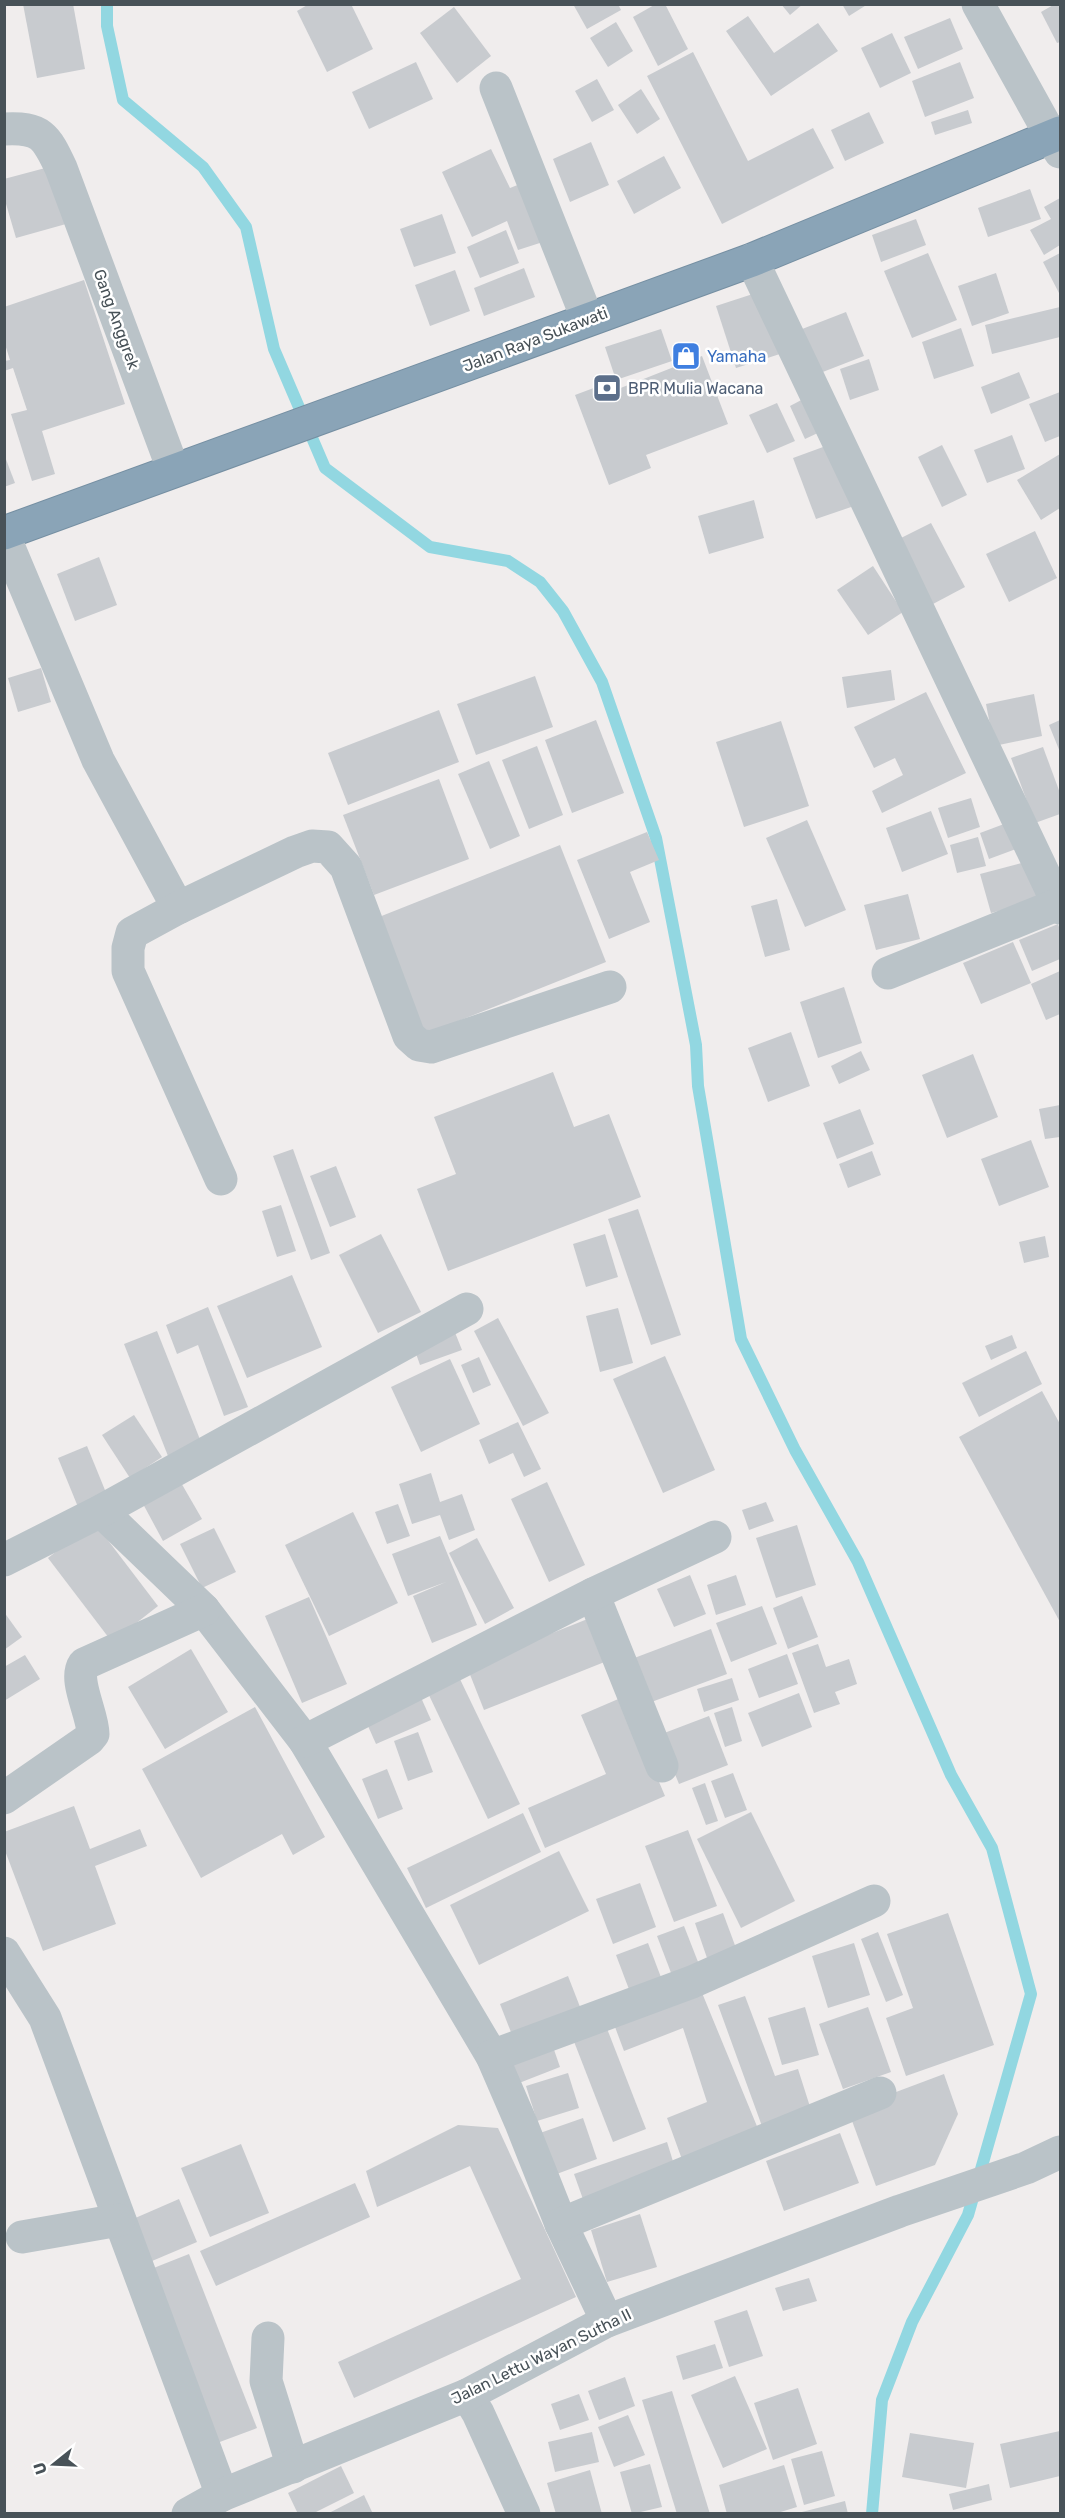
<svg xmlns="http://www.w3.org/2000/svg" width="1065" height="2518" viewBox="0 0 1065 2518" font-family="Rubik,sans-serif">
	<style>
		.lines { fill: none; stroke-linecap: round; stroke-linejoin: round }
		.stream { stroke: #92d7e1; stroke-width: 12 }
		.building { fill: #c8cbcf }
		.highway-casing { stroke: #758fa2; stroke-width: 35 }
		.minor { stroke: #bac3c8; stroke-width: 33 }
		.highway { stroke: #8aa4b7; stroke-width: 33 }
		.labels { text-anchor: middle; stroke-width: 5; stroke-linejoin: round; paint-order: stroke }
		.street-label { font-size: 16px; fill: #485258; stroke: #fff }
		.shop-label { font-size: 16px; fill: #366cbe; stroke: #fff; text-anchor: start }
		.service-label { font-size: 16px; fill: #4e5e75; stroke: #fff; text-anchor: start }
	</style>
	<rect width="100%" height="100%" fill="#f0eded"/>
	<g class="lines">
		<!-- stream -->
		<path class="stream" d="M107 4V26L123 100 203 167 246 227 274 349 325 468 430 547 508 561 540 582 563 611 602 682 656 838 696 1045 698 1086 741 1339 795 1450 858 1562 951 1775 992 1848 1031 1994 968 2215 912 2322 882 2400 872 2514"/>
	</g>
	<!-- building -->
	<g class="building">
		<path d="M23 4H73L85 69 37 78Z"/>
		<path d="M309 4H351L373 49 327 72 297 11Z"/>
		<path d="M573 4H618L621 10 587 29Z"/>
		<path d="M656 4H665L688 49 658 66 633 17Z"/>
		<path d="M781 4H803L790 15Z"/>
		<path d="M842 4H868L849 16Z"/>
		<path d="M1055 4H1060V42L1057 43 1041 12Z"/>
		<path d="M454 7 491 56 457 83 420 33Z"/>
		<path d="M748 16 774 53 818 23 838 51 771 96 726 31Z"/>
		<path d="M950 18 963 49 918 69 904 37Z"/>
		<path d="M616 22 633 51 608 67 590 38Z"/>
		<path d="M892 33 911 73 880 88 861 48Z"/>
		<path d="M693 52 748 161 813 128 834 168 722 224 647 76Z"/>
		<path d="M416 62 433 99 369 129 352 92Z"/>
		<path d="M960 62 974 98 925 117 912 81Z"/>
		<path d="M597 79 614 110 592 122 575 91Z"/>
		<path d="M641 89 660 119 637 134 618 105Z"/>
		<path d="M968 110 972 123 935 135 931 122Z"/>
		<path d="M869 112 884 143 845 161 831 130Z"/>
		<path d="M591 142 609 185 570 202 553 159Z"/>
		<path d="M491 149 510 188 525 182 546 241 518 250 507 221 472 237 442 172Z"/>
		<path d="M664 156 681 188 634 214 617 181Z"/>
		<path d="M49 167 66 224 16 238 4 197V179Z"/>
		<path d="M1030 189 1041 219 988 237 978 208Z"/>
		<path d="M1060 198V245L1044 255 1030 230 1051 219 1044 207Z"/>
		<path d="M442 214 456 253 414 267 400 229Z"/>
		<path d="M916 219 926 245 881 262 872 235Z"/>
		<path d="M506 230 519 263 480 278 467 247Z"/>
		<path d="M928 253 957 320 912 338 884 271Z"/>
		<path d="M1060 253V295L1043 262Z"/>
		<path d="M524 268 535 297 484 316 474 288Z"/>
		<path d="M455 270 470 311 430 326 415 285Z"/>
		<path d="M996 273 1009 313 972 326 958 286Z"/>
		<path d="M84 280 125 404 42 431 55 474 32 481 11 414 27 410 13 368 4 371V361L10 360 4 341V307Z"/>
		<path d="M762 291 783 353 736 368 716 306Z"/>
		<path d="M1060 307V337L992 354 985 325Z"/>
		<path d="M846 312 864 356 815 375 797 331Z"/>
		<path d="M961 328 974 366 934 379 922 342Z"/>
		<path d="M661 329 672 361 616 380 605 347Z"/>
		<path d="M702 356 728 424 646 455 651 468 609 485 575 395 615 380 618 389Z"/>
		<path d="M869 359 879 390 850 400 840 369Z"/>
		<path d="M1019 372 1030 398 991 414 981 387Z"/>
		<path d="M1060 392V436L1045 442 1029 404Z"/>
		<path d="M807 397 822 431 805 439 790 406Z"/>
		<path d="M777 403 795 441 767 453 749 415Z"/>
		<path d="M1012 435 1025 469 987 483 974 450Z"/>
		<path d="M834 443 857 505 816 519 793 458Z"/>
		<path d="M942 445 967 495 942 507 918 457Z"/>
		<path d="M4 454 15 483 4 487Z"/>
		<path d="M1060 454V508L1041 520 1017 480Z"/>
		<path d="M754 500 764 538 709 554 698 516Z"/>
		<path d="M931 523 965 587 933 604 899 539Z"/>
		<path d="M1035 531 1057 578 1009 602 986 554Z"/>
		<path d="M99 557 117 605 75 621 57 574Z"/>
		<path d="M873 566 903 612 868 635 837 590Z"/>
		<path d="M41 668 51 702 18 712 8 678Z"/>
		<path d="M891 670 895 700 847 708 842 677Z"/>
		<path d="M535 676 553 727 476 755 457 704Z"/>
		<path d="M926 692 966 773 882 813 872 791 903 775 895 758 874 768 854 727Z"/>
		<path d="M1034 694 1042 736 994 746 986 704Z"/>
		<path d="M439 710 459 762 348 805 328 753Z"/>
		<path d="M596 720 624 793 572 813 545 740Z"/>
		<path d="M1060 720V752L1049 725Z"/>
		<path d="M781 721 809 806 744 827 716 742Z"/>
		<path d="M537 746 563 815 529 829 502 760Z"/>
		<path d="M1043 747 1060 793V814L1035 823 1011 758Z"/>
		<path d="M489 761 520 836 490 849 458 774Z"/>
		<path d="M439 779 469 859 374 895 343 815Z"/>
		<path d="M971 798 980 827 948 838 938 808Z"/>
		<path d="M931 811 948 854 902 872 886 828Z"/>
		<path d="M807 820 846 910 805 927 766 838Z"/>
		<path d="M1012 821 1021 847 989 859 980 833Z"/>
		<path d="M647 832 659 860 630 872 650 922 609 939 577 860Z"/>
		<path d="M978 837 986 866 957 873 950 845Z"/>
		<path d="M560 845 606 962 421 1036 374 919Z"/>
		<path d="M1033 860 1043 899 991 913 980 874Z"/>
		<path d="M908 894 920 939 876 950 864 905Z"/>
		<path d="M777 899 790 950 765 957 751 906Z"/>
		<path d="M1058 924 1060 930V959L1032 971 1019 940Z"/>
		<path d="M1013 942 1031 983 981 1004 963 963Z"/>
		<path d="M1060 971V1014L1046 1020 1031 984Z"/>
		<path d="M844 987 862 1043 818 1058 800 1002Z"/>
		<path d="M791 1032 810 1086 768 1102 748 1048Z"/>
		<path d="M861 1051 870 1070 839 1084 831 1066Z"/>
		<path d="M973 1054 998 1117 947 1138 922 1075Z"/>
		<path d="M553 1072 574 1127 609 1114 641 1197 448 1271 417 1189 456 1174 434 1117Z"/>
		<path d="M1060 1105V1137L1045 1139 1039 1109Z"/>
		<path d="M860 1109 874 1144 837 1159 823 1123Z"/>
		<path d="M1031 1140 1049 1187 999 1206 981 1159Z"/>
		<path d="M293 1149 330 1253 311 1260 273 1156Z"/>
		<path d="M872 1151 881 1175 848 1188 839 1164Z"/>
		<path d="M336 1166 356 1217 330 1227 310 1176Z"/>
		<path d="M281 1205 296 1251 277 1257 262 1211Z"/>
		<path d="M638 1209 681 1335 651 1345 608 1219Z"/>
		<path d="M381 1234 421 1312 378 1333 339 1255Z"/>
		<path d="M605 1234 618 1277 586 1287 573 1244Z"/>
		<path d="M1045 1236 1049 1257 1024 1263 1019 1242Z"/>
		<path d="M292 1275 322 1347 247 1378 217 1306Z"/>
		<path d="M208 1307 248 1407 224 1416 198 1345 177 1354 166 1325Z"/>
		<path d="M618 1308 633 1363 600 1372 586 1316Z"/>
		<path d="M498 1318 549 1413 523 1426 474 1331Z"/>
		<path d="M454 1330 462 1350 420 1365 413 1345Z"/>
		<path d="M157 1331 201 1442 168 1456 124 1344Z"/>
		<path d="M1012 1335 1017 1348 991 1360 985 1346Z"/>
		<path d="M1026 1351 1042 1384 979 1417 962 1383Z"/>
		<path d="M665 1356 715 1470 663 1493 613 1379Z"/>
		<path d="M479 1357 491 1385 473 1393 461 1365Z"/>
		<path d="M450 1359 480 1424 421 1452 391 1387Z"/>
		<path d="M1042 1391 1060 1424V1622L959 1437Z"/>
		<path d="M134 1415 162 1457 130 1478 102 1435Z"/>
		<path d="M518 1422 541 1469 524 1477 513 1453 489 1464 479 1440Z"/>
		<path d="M87 1446 107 1495 78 1507 58 1458Z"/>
		<path d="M431 1473 440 1502 462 1494 475 1530 449 1540 440 1515 412 1524 399 1484Z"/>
		<path d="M180 1481 202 1519 163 1541 142 1502Z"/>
		<path d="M547 1482 585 1565 549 1582 511 1499Z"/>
		<path d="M766 1502 774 1521 749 1530 742 1510Z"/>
		<path d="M398 1504 410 1536 387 1544 375 1512Z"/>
		<path d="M353 1512 398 1603 329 1636 285 1545Z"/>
		<path d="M94 1522 158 1606 112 1642 48 1558Z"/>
		<path d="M797 1525 816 1585 776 1598 756 1538Z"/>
		<path d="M214 1528 236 1572 202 1588 180 1544Z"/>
		<path d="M440 1536 477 1625 432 1643 413 1596 446 1582 408 1596 392 1554Z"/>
		<path d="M477 1538 514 1608 485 1624 449 1553Z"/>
		<path d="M690 1575 706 1614 674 1627 657 1589Z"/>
		<path d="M736 1575 746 1605 716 1615 707 1585Z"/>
		<path d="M802 1596 818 1637 788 1649 773 1608Z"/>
		<path d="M309 1597 347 1684 302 1703 265 1616Z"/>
		<path d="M762 1606 777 1644 731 1662 716 1623Z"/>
		<path d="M4 1612 22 1637 4 1650Z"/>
		<path d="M590 1618 607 1661 484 1710 467 1667Z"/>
		<path d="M711 1629 727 1674 646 1704 629 1660Z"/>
		<path d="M818 1644 826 1667 849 1659 857 1684 835 1692 840 1704 814 1713 792 1653Z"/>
		<path d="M191 1649 228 1712 165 1749 128 1687Z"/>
		<path d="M787 1654 798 1684 759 1698 748 1669Z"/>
		<path d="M25 1655 40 1679 4 1701V1667Z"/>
		<path d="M458 1675 520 1804 488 1819 427 1691Z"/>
		<path d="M732 1678 739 1700 704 1712 697 1689Z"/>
		<path d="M419 1693 431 1720 376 1744 364 1717Z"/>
		<path d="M799 1693 812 1727 762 1747 748 1713Z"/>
		<path d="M623 1697 665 1796 545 1848 528 1808 606 1774 581 1715Z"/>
		<path d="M255 1707 325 1837 293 1855 282 1834 201 1878 142 1769Z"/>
		<path d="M732 1707 742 1741 725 1747 714 1713Z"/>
		<path d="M709 1716 728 1765 679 1784 659 1735Z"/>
		<path d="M418 1732 433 1772 408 1781 394 1741Z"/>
		<path d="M387 1769 403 1809 378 1819 362 1779Z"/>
		<path d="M733 1773 747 1810 725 1818 711 1781Z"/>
		<path d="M705 1783 718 1821 706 1825 692 1788Z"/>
		<path d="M74 1806 90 1849 140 1829 147 1846 95 1866 116 1924 43 1951 4 1848V1832Z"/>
		<path d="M751 1812 795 1901 741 1928 697 1839Z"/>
		<path d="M523 1813 541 1852 426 1908 407 1868Z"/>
		<path d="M688 1830 717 1906 674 1922 645 1846Z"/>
		<path d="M559 1851 589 1911 479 1965 450 1905Z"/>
		<path d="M640 1883 656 1927 613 1944 596 1899Z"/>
		<path d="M723 1913 736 1948 707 1958 695 1923Z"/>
		<path d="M948 1913 994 2045 906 2076 886 2018 913 2008 887 1934Z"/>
		<path d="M684 1926 700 1967 673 1978 657 1936Z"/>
		<path d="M878 1932 903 1995 886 2002 861 1939Z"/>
		<path d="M648 1943 662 1980 630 1992 616 1955Z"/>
		<path d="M854 1943 870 1995 828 2008 812 1956Z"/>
		<path d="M568 1976 582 2012 514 2040 500 2004Z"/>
		<path d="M700 1988 761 2136 684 2165 667 2118 707 2102 683 2028 624 2051 612 2019Z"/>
		<path d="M745 1996 775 2076 798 2069 812 2113 763 2129 718 2005Z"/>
		<path d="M805 2007 819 2055 782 2065 768 2018Z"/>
		<path d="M868 2007 891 2072 843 2089 819 2024Z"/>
		<path d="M606 2026 646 2129 613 2142 573 2039Z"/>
		<path d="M551 2041 560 2067 514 2085 504 2059Z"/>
		<path d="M568 2073 579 2108 537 2121 526 2086Z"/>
		<path d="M944 2074 958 2114 935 2165 876 2186 848 2110Z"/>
		<path d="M583 2118 597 2159 554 2175 540 2133Z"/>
		<path d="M458 2125 498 2128 576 2297 354 2398 338 2362 521 2279 470 2166 377 2207 366 2171Z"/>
		<path d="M840 2133 859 2183 784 2211 766 2161Z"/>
		<path d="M667 2142 676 2171 584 2202 574 2174Z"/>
		<path d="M241 2144 269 2213 210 2237 181 2168Z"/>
		<path d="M355 2183 370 2217 216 2286 200 2251Z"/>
		<path d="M179 2199 197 2242 152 2261 133 2219Z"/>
		<path d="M640 2214 657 2267 607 2282 591 2230Z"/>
		<path d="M189 2254 257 2428 209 2446 141 2273Z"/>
		<path d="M809 2278 817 2301 783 2311 775 2288Z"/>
		<path d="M747 2310 763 2356 729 2367 714 2321Z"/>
		<path d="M715 2344 723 2368 683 2380 676 2356Z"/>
		<path d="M735 2376 767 2449 723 2468 691 2395Z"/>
		<path d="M625 2377 635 2406 599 2420 588 2391Z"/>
		<path d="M798 2388 817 2444 773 2460 754 2403Z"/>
		<path d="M672 2391 710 2514H677L642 2400Z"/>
		<path d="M579 2394 589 2420 560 2430 551 2404Z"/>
		<path d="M628 2415 645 2455 614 2467 598 2427Z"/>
		<path d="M1060 2431V2476L1010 2488 1000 2444Z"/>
		<path d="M592 2432 599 2462 555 2472 548 2442Z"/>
		<path d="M910 2433 974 2443 966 2488 902 2477Z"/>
		<path d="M822 2451 835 2496 804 2505 791 2459Z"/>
		<path d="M650 2464 662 2507 632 2514 620 2472Z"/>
		<path d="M784 2465 797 2507 774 2514H727L719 2485Z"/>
		<path d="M341 2466 354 2493 312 2514H298L288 2493Z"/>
		<path d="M590 2470 602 2514H556L547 2483Z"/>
		<path d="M989 2484 992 2500 953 2510 949 2494Z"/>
		<path d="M364 2495 373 2514H327Z"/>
		<path d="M845 2501 848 2514H798V2513Z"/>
	</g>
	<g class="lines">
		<!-- highway casing -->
		<g class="highway-casing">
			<path id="highway" d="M4 533 752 260 1060 133"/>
		</g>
		<!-- minor -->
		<g class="minor">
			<path d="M978 4 1060 152"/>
			<path d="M496 88 587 318"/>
			<path d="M4 129C41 127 46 136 61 168L173 469"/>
			<path d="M752 260 1060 908"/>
			<path d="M4 536 98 760 178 908"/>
			<path d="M888 973 1059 904"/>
			<path d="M221 1179 128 971V948L132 933 178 908 295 852 312 846 328 847 346 867 409 1036 419 1045 431 1047 610 987"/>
			<path d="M101 1511 204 1610 305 1741 492 2056 521 2123 561 2224 607 2321"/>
			<path d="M4 1560 101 1511 467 1309"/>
			<path d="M593 1594 662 1766"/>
			<path d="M305 1741 593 1594 715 1537"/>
			<path d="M4 1798 89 1739 93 1734C93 1714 73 1680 84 1664L204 1610"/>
			<path d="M4 1953 45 2018 222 2495"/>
			<path d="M492 2056 692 1982 874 1901"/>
			<path d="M561 2224 880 2093"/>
			<path d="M22 2237 119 2220"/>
			<path d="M268 2338 266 2381 293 2467"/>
			<path d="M467 2395 478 2413 524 2514"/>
			<path d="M188 2514 222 2495 467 2395 607 2321 900 2211 1026 2168 1060 2152"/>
		</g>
		<!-- highway -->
		<use href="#highway" class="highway"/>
	</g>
	<!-- icons -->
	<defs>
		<g id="shop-square" transform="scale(1.5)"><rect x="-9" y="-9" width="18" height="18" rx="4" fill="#3f7fe0" stroke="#fff"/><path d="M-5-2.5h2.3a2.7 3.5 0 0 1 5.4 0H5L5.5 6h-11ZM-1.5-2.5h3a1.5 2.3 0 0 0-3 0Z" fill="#fff"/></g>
		<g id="bank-square" transform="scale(1.5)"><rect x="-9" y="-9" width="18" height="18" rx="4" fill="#5c6f8a" stroke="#fff"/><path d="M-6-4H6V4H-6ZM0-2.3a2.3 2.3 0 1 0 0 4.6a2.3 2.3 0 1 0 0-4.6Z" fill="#fff"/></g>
	</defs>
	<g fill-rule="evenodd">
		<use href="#shop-square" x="686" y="356"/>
		<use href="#bank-square" x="607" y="388"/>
	</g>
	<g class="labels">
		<!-- street labels -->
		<g class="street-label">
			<text transform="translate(117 319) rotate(70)" y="6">Gang Anggrek</text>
			<text transform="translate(535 339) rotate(-21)" y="6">Jalan Raya Sukawati</text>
			<text transform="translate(541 2356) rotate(-26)" y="6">Jalan Lettu Wayan Sutha II</text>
		</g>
		<!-- shop labels -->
		<g class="shop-label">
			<text x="707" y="362">Yamaha</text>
		</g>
		<!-- service labels -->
		<g class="service-label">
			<text x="628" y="394">BPR Mulia Wacana</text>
		</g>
	</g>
	<!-- border -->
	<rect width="1065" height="2518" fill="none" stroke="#485258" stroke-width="12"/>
	<!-- north arrow -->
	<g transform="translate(54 2464) rotate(252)" stroke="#ffffff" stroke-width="4.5" paint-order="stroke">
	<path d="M0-4.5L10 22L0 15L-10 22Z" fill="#485258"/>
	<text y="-9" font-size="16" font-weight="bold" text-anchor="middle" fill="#485258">U</text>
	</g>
</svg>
